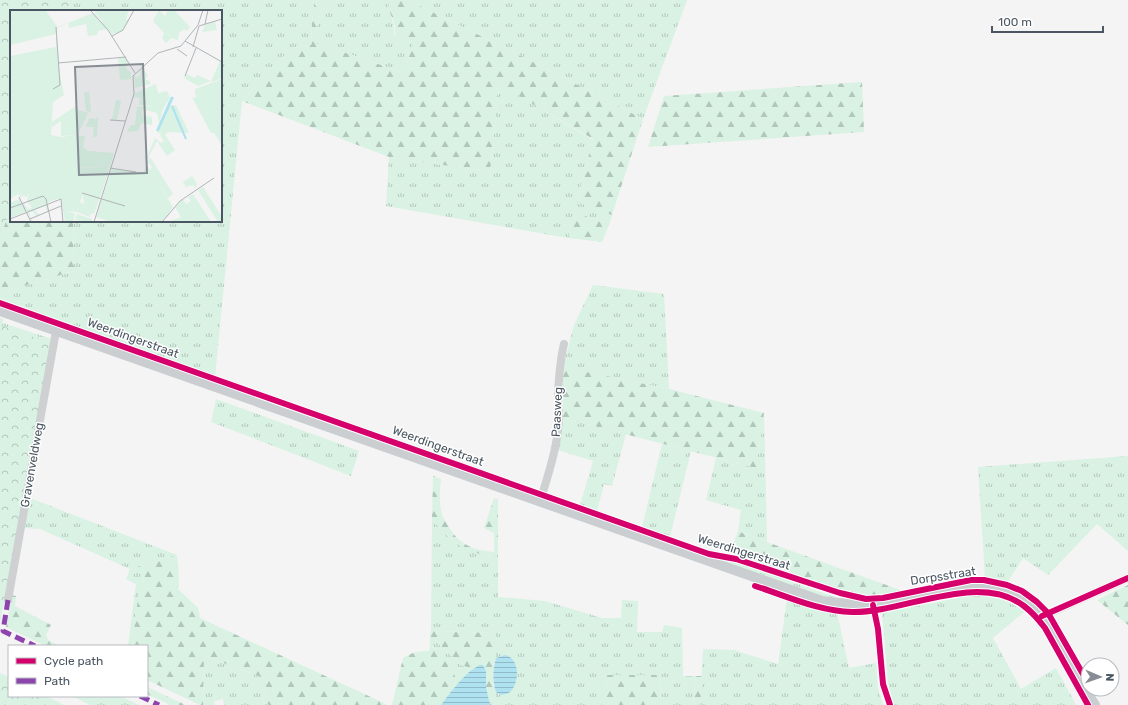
<svg xmlns="http://www.w3.org/2000/svg" width="1128" height="705" viewBox="0 0 1128 705" font-family="Rubik,sans-serif">
	<style>
		.grass { fill: url(#grass-tufts) }
		.forest { fill: url(#forest-firs) }
		.park { fill: url(#park-crowns) }
		.water { fill: url(#water-rules) }
		.lines { fill: none; stroke-linecap: round; stroke-linejoin: round }
		.minor { stroke: #ced0d2; stroke-width: 8 }
		.major { stroke: #caced1; stroke-width: 10 }
		.quiet { stroke: #8e44ad; stroke-width: 5; stroke-dasharray: 10 5; stroke-linecap: butt }
		.cycleway-casing { stroke: #fff; stroke-width: 8 }
		.cycleway { stroke: #d6006c; stroke-width: 6 }
		.labels { text-anchor: middle; stroke-width: 3; stroke-linejoin: round; paint-order: stroke }
		.street-label { font-size: 12px; fill: #4a5661; stroke: #fff }
		.inset-river { fill: none; stroke: #aee2f0; stroke-width: 2 }
		.inset-road { fill: none; stroke: #b0b5b9; stroke-width: 1 }
		.view { fill: #868d94; fill-opacity: 0.15; stroke: #868d94; stroke-width: 2 }
		.inset-edge { fill: none; stroke: #4a5661; stroke-width: 2 }
	</style>
	<defs>
		<pattern id="grass-tufts" width="24" height="20" patternUnits="userSpaceOnUse"><rect width="24" height="20" fill="#d9f2e3"/><path d="M3 7l-1-3M5 7V3M7 7l1-3M15 17l-1-3M17 17v-4M19 17l1-3" fill="none" stroke="#b2c7bb"/></pattern>
		<pattern id="forest-firs" width="22" height="20" patternUnits="userSpaceOnUse"><rect width="22" height="20" fill="#d9f2e3"/><path d="M5 1l3.5 6h-7zM16 11l3.5 6h-7z" fill="#b2c7bb"/></pattern>
		<pattern id="park-crowns" width="20" height="18" patternUnits="userSpaceOnUse"><rect width="20" height="18" fill="#d9f2e3"/><path d="M2 6a3 3 0 1 1 6 0M12 15a3 3 0 1 1 6 0" fill="none" stroke="#b2c7bb"/></pattern>
		<pattern id="water-rules" width="6" height="5" patternUnits="userSpaceOnUse"><rect width="6" height="5" fill="#aee2f0"/><path d="M0 2.5h6" fill="none" stroke="#90bac6"/></pattern>
	</defs>
	<rect width="100%" height="100%" fill="#f4f4f4"/>
	<!-- grass -->
	<g class="grass">
		<path d="M68 0H317C312 15 311 28 312 44L290 49 242 101 215 377 0 301V293L74 271 73 221H221V11H68Z"/>
		<path d="M334 0H391L389 1C387 15 396 22 394 35L413 44 404 73 320 44H316V31L323 1 332 3Z"/>
		<path d="M408 0H687L643 119 531 61Z"/>
		<path d="M499 83 593 140 577 201 612 215 609 225 575 212 568 238 386 206 389 157 490 172Z"/>
		<path d="M593 285 664 294 669 389 563 367 574 325Z"/>
		<path d="M0 304 211 378 209 381 0 307Z"/>
		<path d="M0 322 52 339V344L0 326Z"/>
		<path d="M216 399 359 451 351 476 211 422Z"/>
		<path d="M764 413 767 542 738 531 741 510 706 500 716 458 756 468Z"/>
		<path d="M563 418 626 434 612 486 604 484 597 511 580 505 593 461 558 450Z"/>
		<path d="M662 444 691 451 670 537 642 527Z"/>
		<path d="M1128 456V551L1097 524 1048 575 1023 558 1007 583 985 578 978 467Z"/>
		<path d="M30 498 177 555 131 569 142 573 144 576 138 598 132 646H128L136 584 126 579 130 569 40 529 24 528Z"/>
		<path d="M432 518C451 544 466 552 498 557V597L545 601 602 618H621L622 600 638 601 637 632H662L664 625 682 628 683 676H696L693 705H660L661 675H603L602 705H496V692L501 695V656L496 658V633L431 631Z"/>
		<path d="M703 555 736 562 840 599 822 596Z"/>
		<path d="M973 595C996 595 1006 598 1024 612L993 638 1021 689 1056 668 1076 705H894L888 683 882 613Z"/>
		<path d="M787 598 818 609 837 612 849 668 876 663 878 688 883 705H700L703 649 734 650 778 664Z"/>
		<path d="M430 636 461 665 474 669 456 686 454 672 435 648 430 646Z"/>
		<path d="M204 656 267 679 263 702 269 705H224L223 699 214 701 215 705H203Z"/>
		<path d="M72 696H120L139 705H90Z"/>
	</g>
	<!-- forest -->
	<g class="forest">
		<path d="M317 0H334L332 3 323 1 316 31 317 44H320L404 73 413 44 396 38C394 34 396 30 395 26 392 15 388 13 389 1L391 0H408L531 61 643 119 612 215 577 202 593 139 499 84 490 172 389 157 242 101 290 49 312 44C311 28 312 15 317 0Z"/>
		<path d="M862 82 864 132 648 147 664 96Z"/>
		<path d="M11 207V221H73L74 271 0 293V237Z"/>
		<path d="M575 212 609 225 602 242 568 238Z"/>
		<path d="M563 367 669 389 764 413 756 468 563 418 562 393Z"/>
		<path d="M433 476 441 479C440 489 439 500 441 510 442 517 446 522 449 527 459 545 474 550 494 552V533L484 528 494 498 498 499V557L471 552 461 547 440 529 432 518Z"/>
		<path d="M738 531 745 534 903 591 882 595 856 594 729 555Z"/>
		<path d="M177 555 179 579 178 589 198 608 200 618 386 704V705H269L263 702 267 679 204 656 203 705H200L147 680V646H132L138 598 144 576 142 573 130 569Z"/>
		<path d="M1128 585V625L1097 600Z"/>
		<path d="M12 595 16 596 15 606 51 625 46 635 48 640 60 646H46L6 627Z"/>
		<path d="M431 631 496 633V658L494 667 493 683 496 692V705H490L486 687V676L477 666 474 669 461 665 430 636Z"/>
		<path d="M430 646C439 650 451 663 454 673 455 677 456 681 456 686L441 705H392L403 658C412 652 419 651 429 651Z"/>
		<path d="M602 675H661L660 705H602Z"/>
		<path d="M696 676H703L700 705H693Z"/>
		<path d="M147 687 186 705H170L147 694Z"/>
	</g>
	<!-- park -->
	<g class="park">
		<path d="M0 0H70V11H11V207L0 238Z"/>
		<path d="M0 318 3 319 2 326 51 343 0 624Z"/>
		<path d="M0 673 9 677V696H46L64 705H0Z"/>
	</g>
	<!-- water -->
	<g class="water">
		<path d="M505 655C520 658 520 683 510 692 508 694 504 694 501 695L496 692C492 681 493 670 496 658Z"/>
		<path d="M480 665H483L486 671V687L490 705H441C450 693 466 671 480 665Z"/>
	</g>
	<g class="lines">
		<!-- minor -->
		<g class="minor">
			<path d="M540 502C548 475 558 446 559 418 559 409 558 401 558 393 559 376 560 360 564 344"/>
			<path d="M8 600 56 331"/>
			<path d="M1043 616 1128 578"/>
		</g>
		<!-- major -->
		<path class="major" d="M0 311 822 601C839 603 856 606 873 604 928 598 1000 564 1043 616 1049 623 1053 633 1058 642 1070 663 1082 685 1095 705"/>
		<!-- quiet -->
		<g class="quiet">
			<path d="M8 600 3 631 35 646"/>
			<path d="M140 696 159 705"/>
		</g>
		<!-- cycleway casing -->
		<g class="cycleway-casing">
			<g id="cycleway">
				<path d="M0 303 709 554 736 559 840 593 866 599 883 598 971 580H984L1007 585 1022 591 1037 602 1048 613 1088 683"/>
				<path d="M755 586C787 596 818 611 852 612 904 613 978 571 1024 606 1032 612 1039 620 1045 628L1088 705"/>
				<path d="M873 605 878 629 883 684 890 705"/>
				<path d="M1042 616 1128 578"/>
			</g>
		</g>
		<!-- cycleway -->
		<use href="#cycleway" class="cycleway"/>
	</g>
	<g class="labels">
		<!-- street labels -->
		<g class="street-label">
			<text transform="translate(133 338) rotate(20)" y="4">Weerdingerstraat</text>
			<text transform="translate(557 412) rotate(-87)" y="4">Paasweg</text>
			<text transform="translate(438 446) rotate(20)" y="4">Weerdingerstraat</text>
			<text transform="translate(32 465) rotate(-80)" y="4">Gravenveldweg</text>
			<text transform="translate(744 552) rotate(17)" y="4">Weerdingerstraat</text>
			<text transform="translate(943 576) rotate(-9)" y="4">Dorpsstraat</text>
		</g>
	</g>
	<!-- overview -->
	<g transform="translate(10 10)">
		<rect width="212" height="212" fill="#f4f4f4"/>
		<path d="M86 0H119L116 9 119 10 112 21 93 12 85 3ZM149 0 155 6 158 0H164L180 17 177 21 174 19 169 23 168 30 161 28 156 33 152 28 154 23 143 11ZM212 9 205 12 207 20 192 22 195 15ZM58 12 46 19 51 76 0 58V46L46 37V18ZM115 47 119 53 116 58 121 63V69L110 70 108 48ZM210 51 212 53V68L201 72ZM133 59 138 65 135 70 140 71V74L125 78 124 65 127 68 131 65 129 61ZM176 64 185 68 187 65 201 71 188 76 174 68ZM212 69V135L204 123H201L182 87 186 88 185 79ZM146 74 148 83 157 81 160 88 153 99 149 114 147 103 132 99V105L142 107V115L131 113 128 121 117 122 121 115H125L127 97 143 96 129 95 130 88 124 87 125 83ZM166 95 179 123 158 122 155 125 165 140 157 146 147 131 133 157 145 128 151 133 154 131 150 125 152 124 147 122 159 96ZM66 96V99L78 103 67 126H75L73 137 78 141 104 143 97 166 95 157 0 160 68 134 65 131 66 125 51 126V111L42 117V108V112ZM88 106 87 127H83L84 117H75L80 108 86 109ZM140 147 163 184 158 188 140 160 142 157 138 152ZM182 166 187 174 185 179 184 175 176 177 173 172ZM33 168 44 190 36 193 39 201 35 202 37 201 35 196 24 200 30 205 26 207 23 201 19 202 21 208 24 207 21 209 22 212 17 201 0 208V193L10 189 11 194 16 192 14 194 18 199 22 198 17 191 19 184 16 187 13 185 14 188 12 185 11 189 9 185 19 183V189L25 186 23 179 27 181 36 176Z" fill="#d9f2e3"/>
		<path d="M74 82H79L81 102 76 101ZM106 90 111 91 107 110H102ZM95 157 97 166 91 185 87 186 90 187 84 204 86 192 73 184 70 192 73 194H70L67 202 57 201 55 212 51 189H44L37 176 27 181 23 179 25 186 19 189V183L9 185 3 172 58 159ZM193 177 212 207V212H208L188 180Z" fill="#d9f2e3"/>
		<path d="M73 184 86 192 84 204 81 203 80 207 67 202 70 193 74 194ZM57 201 65 204 63 212H55ZM67 204 82 209 81 212 65 210Z" fill="#d9f2e3"/>
		<path d="M0 0H35L47 16 46 24 0 35ZM83 3 91 12H106L112 21 102 24 98 19 88 21 87 25 78 26 76 14 59 18 58 13ZM47 52 54 85 43 92 41 125 51 127 66 125 67 133 59 158H73L97 166 90 188 66 181 44 190 32 169 0 189V58ZM137 155 163 197 152 212H101L86 207 102 159 133 163Z" fill="#d9f2e3"/>
		<path d="M183 184 201 212H158L171 207 165 197 173 189 176 194 181 191 178 187Z" fill="#d9f2e3"/>
		<path class="inset-river" d="M162 96 176 129M148 120 163 87M147 121 162 87"/>
		<path class="inset-road" d="M80 0 98 20 125 63M195 14 198 0M189 16 212 9M102 26 113 20 124 0M175 31 212 52M183 37 189 16M167 39 177 46M48 53 116 47M175 66 186 38M43 79 50 75 46 17M100 110 115 111M100 158 126 162M72 183 115 196M9 187 21 212M0 198 33 186 36 189 41 212M0 209 51 189 53 212M20 209 51 196M84 212 124 84 123 66 148 43 171 36 188 15 193 0M152 212 170 191 204 168"/>
		<path class="view" d="M133 54 137 163 69 165 65 57Z"/>
		<rect width="212" height="212" class="inset-edge"/>
	</g>
	<!-- legend -->
	<rect x="8" y="645" width="140" height="52" fill="#ffffff" stroke="#b7bbc0"/>
	<rect x="16" y="658" width="20" height="6" fill="#d6006c" stroke="#b7bbc0"/>
	<text x="44" y="665" font-size="12" fill="#4a5661">Cycle path</text>
	<rect x="16" y="678" width="20" height="6" fill="#8e44ad" stroke="#b7bbc0"/>
	<text x="44" y="685" font-size="12" fill="#4a5661">Path</text>
	<!-- north arrow -->
	<g transform="translate(1100 677) rotate(92)"><circle r="19" fill="#ffffff" stroke="#b7bbc0"/>
	<path d="M0-3L7 15L0 10L-7 15Z" fill="#868d94"/>
	<text y="-6" font-size="11" font-weight="bold" text-anchor="middle" fill="#4a5661">N</text>
	</g>
	<!-- scale -->
	<path d="M992 26v6h111v-6" fill="none" stroke="#4a5661" stroke-width="2"/>
	<text x="998" y="26" font-size="12" fill="#4a5661" stroke="#ffffff" stroke-width="3" paint-order="stroke">100 m</text>
</svg>
